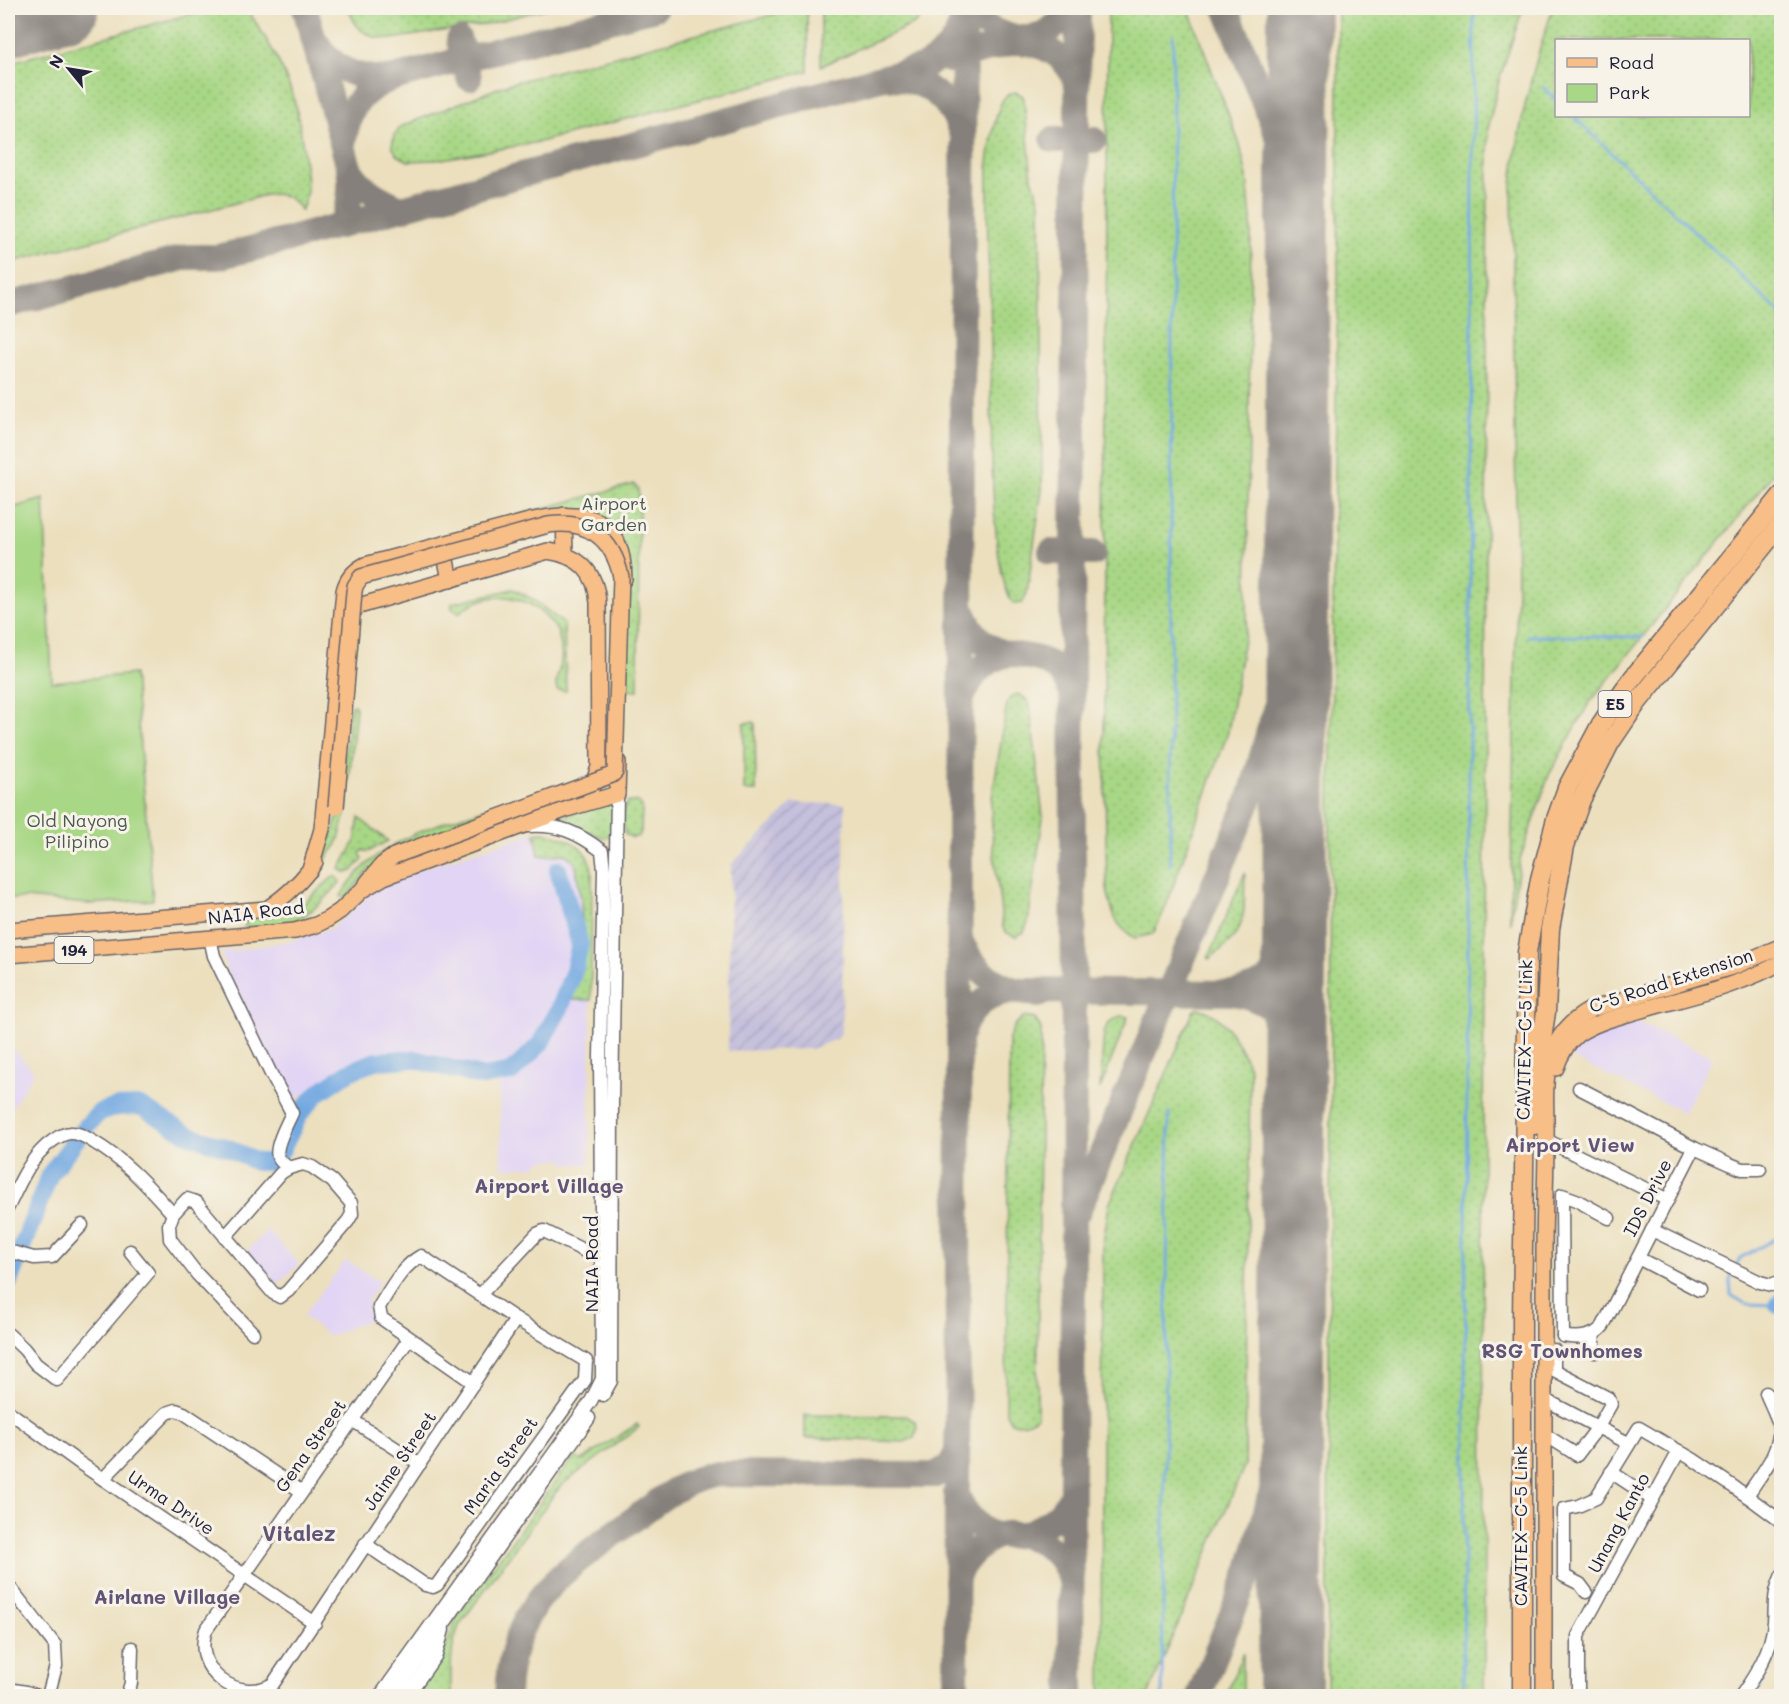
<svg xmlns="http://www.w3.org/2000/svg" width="1789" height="1704" viewBox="0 0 1789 1704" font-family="Mali,sans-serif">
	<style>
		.built { fill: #e1d4f4 }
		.industrial { fill: url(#industrial-furrows) }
		.grass { fill: url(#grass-dots); stroke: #657c60; stroke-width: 1.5; fill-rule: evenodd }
		.park { fill: #a8d785; stroke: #657c60; stroke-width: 1.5 }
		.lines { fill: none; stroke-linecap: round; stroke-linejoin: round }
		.stream { stroke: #73a9e1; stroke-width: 3 }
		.river { stroke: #73a9e1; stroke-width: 18 }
		.taxiway { stroke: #86807c; stroke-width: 26 }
		.runway { stroke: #86807c; stroke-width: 64 }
		.minor-casing { stroke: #686468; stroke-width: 15 }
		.major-casing { stroke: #686468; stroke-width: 18 }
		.highway-casing { stroke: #686468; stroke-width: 21 }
		.minor { stroke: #fff; stroke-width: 12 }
		.major { stroke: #f7be88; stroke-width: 15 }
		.highway { stroke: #f7be88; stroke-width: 18 }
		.major-bridge-casing { stroke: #686468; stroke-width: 18; stroke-linecap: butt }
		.major-bridge { stroke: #f7be88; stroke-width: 15 }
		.labels { text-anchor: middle; stroke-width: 6; stroke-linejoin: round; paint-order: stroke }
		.shield { fill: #f7f3e8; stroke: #62616f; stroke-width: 1.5 }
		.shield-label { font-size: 16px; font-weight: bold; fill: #22223b }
		.park-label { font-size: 18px; fill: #4a5851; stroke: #f7f3e8 }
		.street-label { font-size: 18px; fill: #22223b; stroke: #f7f3e8 }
		.neighbourhood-label { font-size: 20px; font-weight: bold; fill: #615476; stroke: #f7f3e8 }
		.quarter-label { font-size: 21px; font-weight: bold; fill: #615476; stroke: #f7f3e8 }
	</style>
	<defs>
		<pattern id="industrial-furrows" width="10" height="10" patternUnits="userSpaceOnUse" patternTransform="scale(1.5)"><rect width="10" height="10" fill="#c5c0db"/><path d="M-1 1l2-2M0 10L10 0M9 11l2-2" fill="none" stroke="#a9a5bd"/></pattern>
		<pattern id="grass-dots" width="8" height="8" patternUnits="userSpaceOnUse" patternTransform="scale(1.5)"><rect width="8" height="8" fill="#a8d785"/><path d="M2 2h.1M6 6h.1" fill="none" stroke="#90b874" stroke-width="1.8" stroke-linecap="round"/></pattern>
	</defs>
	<rect width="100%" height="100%" fill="#f7f3e8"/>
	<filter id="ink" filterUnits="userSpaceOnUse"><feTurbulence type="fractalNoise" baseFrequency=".0167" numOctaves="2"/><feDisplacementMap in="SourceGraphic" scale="12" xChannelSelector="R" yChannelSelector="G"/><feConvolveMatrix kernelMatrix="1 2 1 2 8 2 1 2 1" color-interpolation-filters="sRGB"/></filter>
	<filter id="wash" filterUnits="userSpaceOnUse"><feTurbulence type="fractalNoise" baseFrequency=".008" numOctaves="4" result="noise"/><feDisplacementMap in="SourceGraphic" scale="24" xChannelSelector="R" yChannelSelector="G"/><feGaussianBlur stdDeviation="1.35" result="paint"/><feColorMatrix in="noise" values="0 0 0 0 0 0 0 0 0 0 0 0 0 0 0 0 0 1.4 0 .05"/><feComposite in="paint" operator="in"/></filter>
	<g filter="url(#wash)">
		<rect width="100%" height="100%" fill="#ebdfbd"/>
		<!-- built -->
		<g class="built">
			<path d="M535 833 539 856 565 854 572 859 576 866 581 902 583 945 571 996 573 1000H591L589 1164H565L564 1160H542L534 1167 502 1168 499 1086 485 1078 398 1055H377L292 1100 228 973 221 953 292 941 331 929 387 880Z"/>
			<path d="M1632 1019 1713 1057 1684 1113 1567 1055 1573 1047 1590 1034Z"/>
			<path d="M8 1042 34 1072 8 1115Z"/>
			<path d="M268 1230 299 1264 278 1284 247 1250Z"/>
			<path d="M346 1260 380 1282 368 1299V1312L371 1319 329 1336 303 1316Z"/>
		</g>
		<!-- industrial -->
		<path class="industrial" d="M793 803 845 804 842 1022 840 1033 836 1039 811 1049 728 1051 731 865Z"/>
		<!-- grass -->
		<g class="grass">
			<path d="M213 8H246C267 38 287 71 296 107 300 123 302 141 304 157 306 179 311 190 301 211 292 197 282 192 266 195L8 263V63Z"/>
			<path d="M348 8H548L488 24 391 39 374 37 362 31 355 23Z"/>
			<path d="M798 8H807L808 71 539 142 437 160 408 161 397 155 392 146 394 135 402 126 508 84Z"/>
			<path d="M821 8H924L920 18 914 24 821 66Z"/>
			<path d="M1108 8H1188L1240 145 1247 177 1251 219 1247 622 1228 732 1165 909 1153 934 1135 938C1113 925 1113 913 1107 890L1104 733Z"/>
			<path d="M1338 8H1523L1499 80 1488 129 1483 1156 1484 1696H1327L1331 1073 1330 811 1338 279Z"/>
			<path d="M1553 8H1781V464L1588 705 1549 775 1520 859 1510 923 1517 587 1512 185C1518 124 1533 66 1553 8ZM1556 40H1748V116H1556Z"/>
			<path d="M1016 92 1023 96 1024 100 1032 178 1040 202 1042 489 1027 593 1022 603 1014 604C986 574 992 378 991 329 990 283 986 238 988 192 988 180 987 167 989 155 991 142 996 109 1004 98 1007 94 1011 93 1016 92Z"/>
			<path d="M634 484 638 489 639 497 638 690 621 689 622 583 589 528 471 531 470 528Z"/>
			<path d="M513 589 534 600 564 624 566 691 557 690C554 681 559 673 561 663 562 655 561 644 559 636 558 629 551 622 546 617 522 592 485 590 459 613L452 608V603Z"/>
			<path d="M1018 694 1026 699 1030 706 1043 817 1028 922 1024 932 1016 937 1007 933 1003 928 993 846 991 804 1007 704 1010 698Z"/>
			<path d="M354 705 356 708 346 812 341 832 337 844 316 873 313 871 330 840 340 809 350 706Z"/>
			<path d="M753 722 755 723 756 791H744V723Z"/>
			<path d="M520 798 521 802 369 869 346 898 341 896C377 833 458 819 520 798Z"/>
			<path d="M614 801 613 833 605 838 560 822 559 818Z"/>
			<path d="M628 802H638L642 806 641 832 639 836 633 838 625 834C623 825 621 808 628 802Z"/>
			<path d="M359 818 388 841 368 852 364 850 360 853 363 859 352 871 346 873 340 869 341 867 355 842Z"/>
			<path d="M544 832C567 838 588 845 592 871L591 1000H573L571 996 583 945 581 902 576 866 572 859 565 854 539 856 535 833Z"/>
			<path d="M1245 872C1243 919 1250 929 1209 959L1208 958 1211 952Z"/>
			<path d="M334 876 339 879 340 882 336 887C305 922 292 924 247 930L245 927 246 921 248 919 282 913 301 906Z"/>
			<path d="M1197 1008C1226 1014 1239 1045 1250 1069L1245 1464 1148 1696H1101L1103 1243 1109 1205 1194 1010Z"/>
			<path d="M1122 1016 1128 1017 1100 1089 1104 1032C1108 1023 1112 1018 1122 1016Z"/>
			<path d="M1023 1017 1035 1019 1041 1028 1037 1417C1028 1424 1021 1426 1011 1422L1006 1413 1009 1038 1015 1025Z"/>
			<path d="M805 1415 906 1416 916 1422 917 1430 914 1438 904 1442 805 1438Z"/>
			<path d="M637 1424 639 1427 563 1484 555 1493 460 1624C449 1647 451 1671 451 1696H416L444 1653 456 1618 574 1456 581 1461Z"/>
			<path d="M1243 1652V1696H1226Z"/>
		</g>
		<!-- park -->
		<path class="park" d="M44 499 52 682 134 674 153 900 88 904 25 898 8 899V509Z"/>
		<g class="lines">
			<!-- stream -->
			<g class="stream">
				<path d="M1543 87 1556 100"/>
				<path d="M1573 116 1782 315"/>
				<path d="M1528 636 1643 637"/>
				<path d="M1170 865 1173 36"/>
				<path d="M1736 1266 1740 1258 1782 1235"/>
				<path d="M1733 1272 1730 1279 1731 1295 1746 1304 1778 1305 1782 1309"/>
				<path d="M1162 1696 1169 1113"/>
				<path d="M1463 1696 1474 8"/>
				<path d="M1755 1696 1782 1644"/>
			</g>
			<!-- river -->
			<g class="river">
				<path d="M8 1284 50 1174 88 1124 100 1112 117 1107 140 1106 187 1134 231 1149 256 1162H272L282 1149 300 1113 318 1093 349 1072 376 1061 414 1059 483 1077 512 1072 540 1044 560 1008 574 971 580 944 558 870"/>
				<path d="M1778 1305 1782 1301"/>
			</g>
			<!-- taxiway -->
			<g class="taxiway">
				<path d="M305 8 349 168C352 189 350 207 341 226"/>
				<path d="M971 8C981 28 1002 37 1024 38"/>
				<path d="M1226 8 1298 187"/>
				<path d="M459 40 469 78"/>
				<path d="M316 42C335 71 357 79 390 79 357 93 349 109 343 144"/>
				<path d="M1016 42C1044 43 1068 56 1077 85"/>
				<path d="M949 60 1043 34 1063 21 1072 8"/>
				<path d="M892 78C926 80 951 99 961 132"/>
				<path d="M390 79 655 8"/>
				<path d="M1053 140H1094"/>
				<path d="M349 168C361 190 381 199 403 209"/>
				<path d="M8 305 187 257H218L287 240 510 178 925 66C944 55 957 42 962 21"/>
				<path d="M1051 552 1093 553"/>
				<path d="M962 609C970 632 984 650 1010 654 1028 657 1044 657 1058 670 1065 676 1068 685 1072 694"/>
				<path d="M962 698C972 674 983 661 1009 654"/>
				<path d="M960 940C972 966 988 981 1014 990"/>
				<path d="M1023 991 1232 993"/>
				<path d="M961 1034C971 1000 1005 982 1038 995"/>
				<path d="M1293 1061C1285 1020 1277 1000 1232 993 1268 987 1286 972 1294 935"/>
				<path d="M1078 1211 1251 795 1278 699 1286 654 1296 575"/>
				<path d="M956 1492C962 1509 978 1532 997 1535 1027 1540 1059 1521 1072 1495"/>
				<path d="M956 1582C958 1570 965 1562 972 1554 979 1548 990 1537 999 1535 1030 1529 1062 1550 1071 1580"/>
				<path d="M507 1696C510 1601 565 1570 634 1519 660 1500 684 1479 717 1474L935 1475 950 1466 957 1452"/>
				<path d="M956 1696 964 8"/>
				<path d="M1071 1696 1074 1034 1072 647 1078 8"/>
				<path d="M1199 1696 1250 1569 1272 1490 1292 1388"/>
			</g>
			<!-- runway -->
			<g class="runway">
				<path d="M8 24 67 8"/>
				<path d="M1290 1696 1299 8"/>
			</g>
		</g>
	</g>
	<g filter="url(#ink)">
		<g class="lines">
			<!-- minor casing -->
			<g class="minor-casing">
				<g id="minor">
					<path d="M210 938 214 956 271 1074 292 1113C288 1122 274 1147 278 1157 279 1161 285 1165 289 1168"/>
					<path d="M1579 1088 1694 1148 1730 1164 1742 1169H1760"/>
					<path d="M1546 1140 1668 1200"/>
					<path d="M8 1207C17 1189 26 1167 40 1152 47 1144 60 1134 70 1133 78 1132 86 1137 92 1141 127 1162 146 1184 173 1214"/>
					<path d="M1652 1230 1760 1282 1771 1285 1782 1281"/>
					<path d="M225 1237 281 1173 289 1168 303 1164 312 1167 332 1181 351 1203 352 1214 348 1221 288 1291 280 1297 273 1293 196 1202 187 1199 173 1214 169 1225 170 1239 197 1274 253 1333"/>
					<path d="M8 1251 34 1258 52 1257 82 1225"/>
					<path d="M1638 1258 1699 1290"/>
					<path d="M480 1295 537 1234 544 1231 591 1254"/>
					<path d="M8 1334 24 1349 36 1364 57 1380 148 1273 130 1251"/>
					<path d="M1593 1335 1595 1352"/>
					<path d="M1563 1336C1577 1339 1594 1338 1603 1326L1694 1148"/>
					<path d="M1563 1336 1562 1195 1576 1200 1609 1218"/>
					<path d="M409 1339 206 1630C192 1671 238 1704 273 1684L516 1319"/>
					<path d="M603 1395 611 1381 612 1103 617 794"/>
					<path d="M1544 1399 1628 1443"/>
					<path d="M8 1411 81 1464 315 1623"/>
					<path d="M352 1420 420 1464"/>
					<path d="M1544 1434 1577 1455 1598 1427 1611 1404 1608 1398 1554 1370V1350"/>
					<path d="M1611 1472 1652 1499"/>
					<path d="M103 1479 167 1413 176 1410 184 1413 301 1491"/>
					<path d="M1747 1496C1759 1476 1781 1453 1779 1428 1778 1416 1770 1404 1766 1393"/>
					<path d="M365 1544 425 1585 433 1587 437 1585 585 1380 586 1361 516 1319 421 1256C402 1266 390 1289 379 1307L381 1318 474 1383"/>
					<path d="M8 1585 55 1645 56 1666 48 1696"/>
					<path d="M1586 1592 1580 1584 1564 1576V1509L1578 1506 1596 1498 1639 1428 1694 1460 1747 1496 1782 1522"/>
					<path d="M8 1689 26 1692 38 1696"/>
					<path d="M127 1696 131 1683 132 1648"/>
					<path d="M380 1696 591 1401 602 1379 600 1056 604 870 602 851C577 832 559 824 528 826"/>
					<path d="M393 1696 589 1418"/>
					<path d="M407 1696 436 1655 443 1630"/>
					<path d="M1578 1696V1636L1679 1451"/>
					<path d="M1741 1696C1756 1674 1772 1650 1774 1622 1776 1601 1772 1598 1782 1575"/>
				</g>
			</g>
			<!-- major casing -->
			<g class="major-casing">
				<g id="major">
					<path d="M564 515 565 553"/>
					<path d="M443 545 450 580"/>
					<path d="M346 618 359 606 548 551C580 556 596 572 598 603L599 767 590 792"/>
					<path d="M617 794 618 762"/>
					<path d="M310 870 322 829 344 591C347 578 354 571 365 565L533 520C587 509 623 515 624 579"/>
					<path d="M367 883 382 865 394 856"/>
					<path d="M8 930 267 909C286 896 302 882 315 862"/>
					<path d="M8 955 295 931 316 925 328 919 340 911 362 890 384 877 567 809 617 794"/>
					<path d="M1556 1068C1560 1056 1568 1042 1578 1034 1596 1022 1618 1017 1638 1011 1686 997 1738 987 1782 962"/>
					<path d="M1544 1696C1544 1549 1544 1402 1544 1254 1544 1217 1546 1179 1546 1141 1547 1116 1543 1088 1549 1063 1555 1038 1569 1021 1592 1009L1735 966 1782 946"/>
				</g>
			</g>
			<!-- highway casing -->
			<g class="highway-casing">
				<g id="highway">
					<path d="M1535 1125 1540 1053 1546 1012 1550 929 1565 846 1581 800 1610 743 1637 703 1782 523"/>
					<path d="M1522 1696V1319L1527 952 1540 879 1556 819 1567 788 1601 724 1632 679 1782 495"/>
				</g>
			</g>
			<!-- minor -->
			<use href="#minor" class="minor"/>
			<!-- major -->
			<use href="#major" class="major"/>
			<!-- highway -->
			<use href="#highway" class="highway"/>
			<!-- major-bridge casing -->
			<g class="major-bridge-casing">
				<path id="major-bridge" d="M336 807 354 592 355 586 361 577 548 525C587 519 613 538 621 577L615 772 612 775 394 856"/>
			</g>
			<!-- major-bridge -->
			<use href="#major-bridge" class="major-bridge"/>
		</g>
	</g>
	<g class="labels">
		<!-- shield labels -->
		<g class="shield">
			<rect x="1598.5" y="691" width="33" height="26" rx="4.5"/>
			<rect x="54.5" y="937" width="39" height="26" rx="4.5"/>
		</g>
		<g class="shield-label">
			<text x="1615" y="710">E5</text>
			<text x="74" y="956">194</text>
		</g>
		<!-- park labels -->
		<g class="park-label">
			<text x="614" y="510">Airport<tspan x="614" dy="21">Garden</tspan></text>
			<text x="77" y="827">Old Nayong<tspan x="77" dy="21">Pilipino</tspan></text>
		</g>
		<!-- street labels -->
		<g class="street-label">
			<text transform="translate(256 913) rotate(-7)" y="6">NAIA Road</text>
			<text transform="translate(1671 981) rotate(-18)" y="6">C-5 Road Extension</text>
			<text transform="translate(1525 1040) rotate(-89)" y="6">CAVITEX–C-5 Link</text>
			<text transform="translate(1648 1198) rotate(-63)" y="6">IDS Drive</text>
			<text transform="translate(592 1264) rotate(-90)" y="6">NAIA Road</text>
			<text transform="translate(311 1446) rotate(-55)" y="6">Gena Street</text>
			<text transform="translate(400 1461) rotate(-56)" y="6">Jaime Street</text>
			<text transform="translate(501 1466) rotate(-55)" y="6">Maria Street</text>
			<text transform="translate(171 1503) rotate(34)" y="6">Urma Drive</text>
			<text transform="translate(1619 1523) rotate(-62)" y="6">Unang Kanto</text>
			<text transform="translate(1521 1526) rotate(-90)" y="6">CAVITEX–C-5 Link</text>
		</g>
		<!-- neighbourhood labels -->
		<g class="neighbourhood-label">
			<text x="1570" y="1152">Airport View</text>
			<text x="549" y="1193">Airport Village</text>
			<text x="1562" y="1358">RSG Townhomes</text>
			<text x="167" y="1604">Airlane Village</text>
		</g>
		<!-- quarter labels -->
		<g class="quarter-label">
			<text x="299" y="1541">Vitalez</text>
		</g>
	</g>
	<!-- margin -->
	<rect width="1789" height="1704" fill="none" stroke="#f7f3e8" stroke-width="30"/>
	<!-- legend -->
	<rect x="1555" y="39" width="195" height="78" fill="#f7f3e8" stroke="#a29fa3" stroke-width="1.5"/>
	<rect x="1567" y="58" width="30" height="9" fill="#f7be88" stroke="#a29fa3" stroke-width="1.5"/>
	<text x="1609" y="69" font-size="18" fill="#22223b">Road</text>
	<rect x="1567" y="84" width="30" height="18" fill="#a8d785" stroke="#a29fa3" stroke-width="1.5"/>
	<text x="1609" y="99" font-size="18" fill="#22223b">Park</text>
	<!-- north arrow -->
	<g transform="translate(69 69) rotate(300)" stroke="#f7f3e8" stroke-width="4.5" paint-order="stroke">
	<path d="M0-4.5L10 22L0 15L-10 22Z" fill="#22223b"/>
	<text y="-9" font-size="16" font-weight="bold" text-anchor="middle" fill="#22223b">N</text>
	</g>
</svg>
